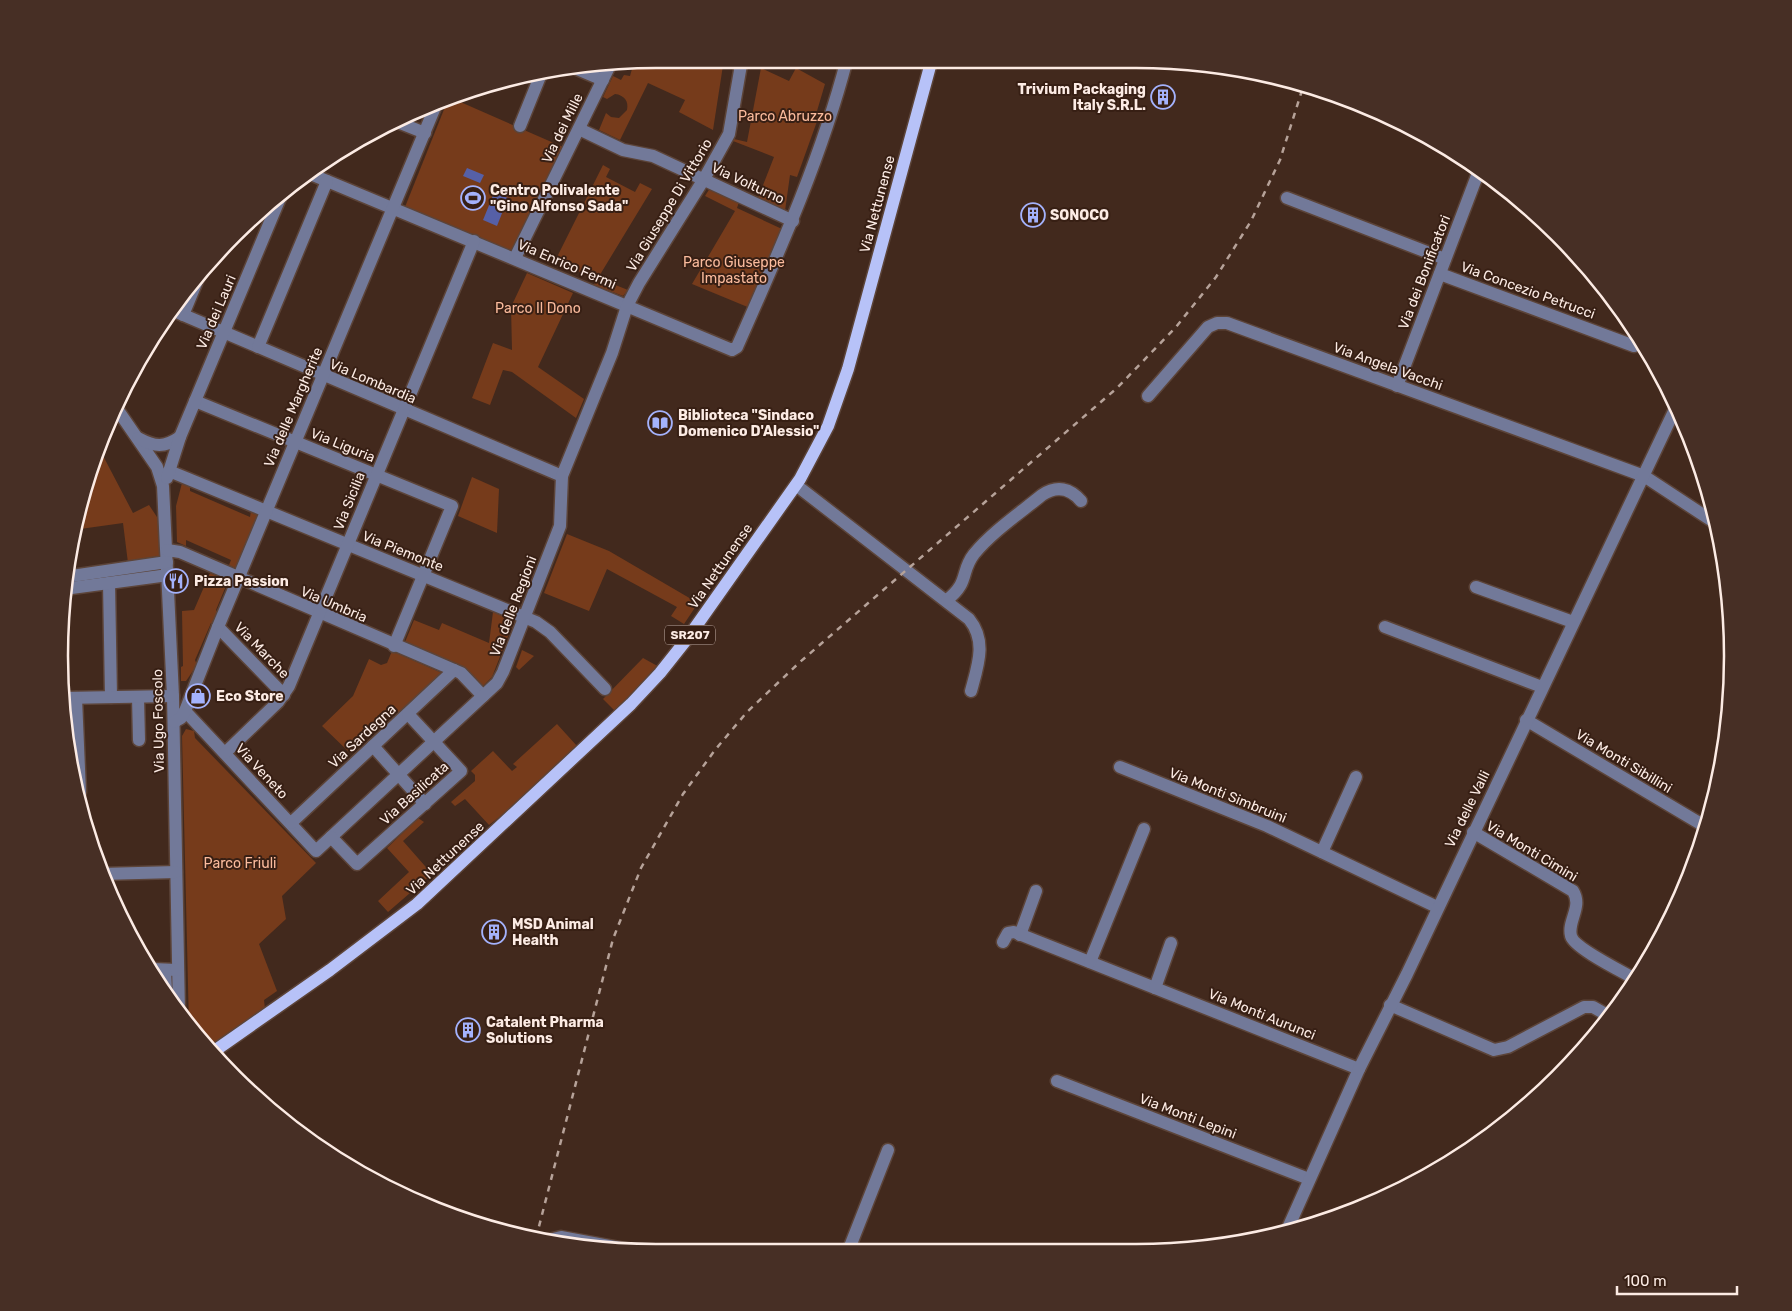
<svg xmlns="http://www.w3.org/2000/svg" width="1792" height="1311" viewBox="0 0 1792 1311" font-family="Rubik,sans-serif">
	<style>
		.green { fill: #763b1b }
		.water { fill: #5660a7 }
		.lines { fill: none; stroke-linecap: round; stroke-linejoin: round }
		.minor-casing { stroke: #5c4439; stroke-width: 15 }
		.major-casing { stroke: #5c4439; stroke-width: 15 }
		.minor { stroke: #727999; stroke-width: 12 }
		.major { stroke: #b7c2f8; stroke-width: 12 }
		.rail { stroke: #b6a299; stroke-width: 2.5; stroke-dasharray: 6 6; stroke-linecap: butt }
		.labels { text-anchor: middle; stroke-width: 4; stroke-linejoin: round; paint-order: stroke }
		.shield { fill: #371f14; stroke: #c1aea6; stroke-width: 1 }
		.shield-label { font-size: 12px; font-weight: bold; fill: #fcebe4 }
		.poi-label { font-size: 14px; font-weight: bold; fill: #fcebe4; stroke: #371f14; text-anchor: start }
		.park-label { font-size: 14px; fill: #fbbb9d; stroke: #371f14 }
		.street-label { font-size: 14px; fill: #fcebe4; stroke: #371f14 }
		.rim { fill: none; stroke: #fcebe4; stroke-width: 2.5 }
	</style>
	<rect width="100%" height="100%" fill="#42291d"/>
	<!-- green -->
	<g class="green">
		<path d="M656 59H724L713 130 679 112 685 100 648 83 620 140 599 130 606 113 611 117 619 118 627 110C629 101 624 95 615 94L607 99 603 97 613 76 621 80 624 75 630 76 634 62Z"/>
		<path d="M761 68 789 81 796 68 825 84 817 111 820 113 797 177 790 175 785 211 758 198 774 157 733 141 734 139 747 142Z"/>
		<path d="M449 97 563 147 512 251 405 207Z"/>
		<path d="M603 165 610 169 606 177 635 192 640 183 652 189 598 278 628 290 623 296 594 285 596 279 555 261Z"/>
		<path d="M710 188 739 202 737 208 782 229 750 308 692 284 735 211 705 196Z"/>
		<path d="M527 273 573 293 538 367 584 399 576 418 512 372 503 370 490 405 472 398 493 343 512 350 511 307Z"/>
		<path d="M100 450 133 513 149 505 159 520 160 559 128 563 123 523 73 530Z"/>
		<path d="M472 477 499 489 497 533 458 516Z"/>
		<path d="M182 483 190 486V491L250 517 251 511 259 515 237 569 229 565 231 560 186 540V546L177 542 176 506Z"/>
		<path d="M567 534 609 551 698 603 684 624 671 616 677 607 607 569 589 611 544 593Z"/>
		<path d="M210 573 228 581 216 610 218 614 214 623H211L195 660 197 665 186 681H181V667L183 666 182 611 194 610Z"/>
		<path d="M493 612 514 621 492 677 482 687 464 667 405 642 414 620 439 630 442 623 489 643Z"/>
		<path d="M522 650 534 656 519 670 516 667Z"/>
		<path d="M392 651 442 673 399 712 396 711 349 752 322 726 353 696 369 659 381 665 387 663Z"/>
		<path d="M643 658 661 668 617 713 603 699Z"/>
		<path d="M557 724 577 746 518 803 489 825 465 799 455 806 451 802 475 781V775L471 771 493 751 512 771 517 767 513 764Z"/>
		<path d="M186 729 194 731 195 738 316 863 282 896 286 919 259 944 277 991 264 1000 265 1009 211 1045H206L189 1026 182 736Z"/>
		<path d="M418 818 424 822 403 841 432 874 388 912 378 901 409 872 387 848Z"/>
	</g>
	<!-- water -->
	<g class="water">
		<path d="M467 168 484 175 480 183 463 176Z"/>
		<path d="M494 193 508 198 497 226 483 220Z"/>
	</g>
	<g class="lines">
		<!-- minor casing -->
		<g class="minor-casing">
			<g id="minor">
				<path d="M577 69 603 80"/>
				<path d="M395 121 425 133"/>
				<path d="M520 126 541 74"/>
				<path d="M579 129 623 150 653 156 793 221"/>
				<path d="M308 173 732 350 737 347C779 252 821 159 847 59"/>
				<path d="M1287 198 1445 259"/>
				<path d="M515 258 610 65"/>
				<path d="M1440 274 1634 346"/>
				<path d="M174 311 562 476"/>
				<path d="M183 315 202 269"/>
				<path d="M258 347 327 181"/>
				<path d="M1397 386 1480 168"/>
				<path d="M1148 396 1208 327 1217 323H1227L1644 476 1717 524"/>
				<path d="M195 401 452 506 394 646"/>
				<path d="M115 406 157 467 163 486 173 696 179 1013"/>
				<path d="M138 438C155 447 164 448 180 437"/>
				<path d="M169 471 536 622 550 632 605 689"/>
				<path d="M167 478 180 437 280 198"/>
				<path d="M796 485 969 619C987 641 978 665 971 691"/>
				<path d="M167 550 180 552 461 673 483 696"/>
				<path d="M65 577 167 562"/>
				<path d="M109 583 111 697"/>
				<path d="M1476 587 1573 622"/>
				<path d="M64 589 168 575"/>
				<path d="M947 600C970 582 960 572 974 554 992 532 1020 513 1042 495 1057 485 1070 488 1081 501"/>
				<path d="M218 627 284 695"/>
				<path d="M1385 627 1542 687"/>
				<path d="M138 697 139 740"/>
				<path d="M63 698 173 696"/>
				<path d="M76 698 80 792"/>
				<path d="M185 711 316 851 497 683 503 672 560 526 562 476 612 353 627 306 639 283 704 179 729 134 742 59"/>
				<path d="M1526 720 1706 827"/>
				<path d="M174 722 181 718 185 711 218 627 438 100"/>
				<path d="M373 746 425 804"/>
				<path d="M225 753 278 702 289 686 474 241"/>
				<path d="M1120 767 1267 826 1437 907"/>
				<path d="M291 823 454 670"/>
				<path d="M1473 832 1573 891C1583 907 1567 921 1571 936 1574 948 1623 972 1635 979"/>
				<path d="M331 837 357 864 461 771 408 714"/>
				<path d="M1322 852 1356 777"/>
				<path d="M101 874 176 872"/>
				<path d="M1020 935 1036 891"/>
				<path d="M1003 942 1008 933 1014 932 1359 1069"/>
				<path d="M1090 962 1144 829"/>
				<path d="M153 969 177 970"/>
				<path d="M165 970 166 991"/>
				<path d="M1155 988 1171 943"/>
				<path d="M1390 1005 1494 1050 1508 1047 1584 1007H1593L1609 1016"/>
				<path d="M1057 1081 1309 1179"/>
				<path d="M1288 1228 1359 1069 1407 974 1677 405"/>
				<path d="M549 1240 561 1237 636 1251"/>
				<path d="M849 1249 888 1150"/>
			</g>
		</g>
		<!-- major casing -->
		<g class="major-casing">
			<path id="major" d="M213 1052 330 970 417 904 631 704 660 673 687 639 800 479 828 426 848 369 932 59"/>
		</g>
		<!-- minor -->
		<use href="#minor" class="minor"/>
		<!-- major -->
		<use href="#major" class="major"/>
		<!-- rail -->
		<path class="rail" d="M536 1238 613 939 641 868 683 794 715 750 747 712 800 662 1117 388 1176 327 1216 277 1251 221 1280 160 1304 84"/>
	</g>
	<!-- icons -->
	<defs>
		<g id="building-ring" transform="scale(1.25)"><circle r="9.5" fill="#371f14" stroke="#a4b2fc" stroke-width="1.5"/><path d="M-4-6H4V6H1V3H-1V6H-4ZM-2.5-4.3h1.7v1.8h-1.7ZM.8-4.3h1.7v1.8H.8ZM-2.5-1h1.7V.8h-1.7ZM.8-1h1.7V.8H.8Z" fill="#a4b2fc"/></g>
		<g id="stadium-ring" transform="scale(1.25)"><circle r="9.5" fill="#371f14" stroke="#a4b2fc" stroke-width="1.5"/><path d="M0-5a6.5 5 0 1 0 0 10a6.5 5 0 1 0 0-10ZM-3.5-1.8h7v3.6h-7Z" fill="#a4b2fc"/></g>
		<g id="library-ring" transform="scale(1.25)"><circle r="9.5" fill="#371f14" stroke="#a4b2fc" stroke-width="1.5"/><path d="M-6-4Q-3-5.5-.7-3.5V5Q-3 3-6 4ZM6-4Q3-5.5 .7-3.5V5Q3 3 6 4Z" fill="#a4b2fc"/></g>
		<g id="restaurant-ring" transform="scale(1.25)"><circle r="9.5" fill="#371f14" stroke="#a4b2fc" stroke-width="1.5"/><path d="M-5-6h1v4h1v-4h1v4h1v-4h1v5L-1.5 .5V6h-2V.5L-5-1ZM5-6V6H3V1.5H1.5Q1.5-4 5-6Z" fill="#a4b2fc"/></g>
		<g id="shop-ring" transform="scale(1.25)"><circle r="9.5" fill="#371f14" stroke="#a4b2fc" stroke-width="1.5"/><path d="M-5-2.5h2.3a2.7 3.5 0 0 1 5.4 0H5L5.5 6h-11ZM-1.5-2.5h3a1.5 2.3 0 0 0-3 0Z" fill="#a4b2fc"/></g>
	</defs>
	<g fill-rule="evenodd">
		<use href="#building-ring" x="1163" y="97"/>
		<use href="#stadium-ring" x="473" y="198"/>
		<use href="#building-ring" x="1033" y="215"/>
		<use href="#library-ring" x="660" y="423"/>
		<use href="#restaurant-ring" x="176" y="581"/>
		<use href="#shop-ring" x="198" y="696"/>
		<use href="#building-ring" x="494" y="932"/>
		<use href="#building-ring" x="468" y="1030"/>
	</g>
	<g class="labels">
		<!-- shield labels -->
		<rect class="shield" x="665" y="625.5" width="50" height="19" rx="4"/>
		<g class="shield-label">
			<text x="690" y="639">SR207</text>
		</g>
		<!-- poi labels -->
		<g class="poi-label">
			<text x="1146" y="94" text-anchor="end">Trivium Packaging<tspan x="1146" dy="16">Italy S.R.L.</tspan></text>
			<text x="490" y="195">Centro Polivalente<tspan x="490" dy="16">"Gino Alfonso Sada"</tspan></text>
			<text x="1050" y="220">SONOCO</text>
			<text x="678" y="420">Biblioteca "Sindaco<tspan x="678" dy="16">Domenico D'Alessio"</tspan></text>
			<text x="194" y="586">Pizza Passion</text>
			<text x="216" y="701">Eco Store</text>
			<text x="512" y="929">MSD Animal<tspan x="512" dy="16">Health</tspan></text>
			<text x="486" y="1027">Catalent Pharma<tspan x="486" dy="16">Solutions</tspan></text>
		</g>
		<!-- park labels -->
		<g class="park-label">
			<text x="785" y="121">Parco Abruzzo</text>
			<text x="734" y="267">Parco Giuseppe<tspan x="734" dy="16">Impastato</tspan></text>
			<text x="538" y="313">Parco Il Dono</text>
			<text x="240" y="868">Parco Friuli</text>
		</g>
		<!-- street labels -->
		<g class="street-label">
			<text transform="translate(562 128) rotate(-64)" y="5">Via dei Mille</text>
			<text transform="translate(748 183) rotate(25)" y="5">Via Volturno</text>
			<text transform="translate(877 204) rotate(-75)" y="5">Via Nettunense</text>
			<text transform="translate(669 205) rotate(-59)" y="5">Via Giuseppe Di Vittorio</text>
			<text transform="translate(567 264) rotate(23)" y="5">Via Enrico Fermi</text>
			<text transform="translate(1424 272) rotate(-69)" y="5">Via dei Bonificatori</text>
			<text transform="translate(1528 290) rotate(20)" y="5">Via Concezio Petrucci</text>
			<text transform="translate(216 312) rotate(-67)" y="5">Via dei Lauri</text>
			<text transform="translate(1388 366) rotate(20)" y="5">Via Angela Vacchi</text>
			<text transform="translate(373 381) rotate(23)" y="5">Via Lombardia</text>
			<text transform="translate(293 407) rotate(-67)" y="5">Via delle Margherite</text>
			<text transform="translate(343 445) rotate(22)" y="5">Via Liguria</text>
			<text transform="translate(349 501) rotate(-68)" y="5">Via Sicilia</text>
			<text transform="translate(403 551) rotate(22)" y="5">Via Piemonte</text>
			<text transform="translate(720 566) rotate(-55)" y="5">Via Nettunense</text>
			<text transform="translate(334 604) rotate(23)" y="5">Via Umbria</text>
			<text transform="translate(513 606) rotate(-69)" y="5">Via delle Regioni</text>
			<text transform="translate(262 650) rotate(46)" y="5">Via Marche</text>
			<text transform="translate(158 721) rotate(-91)" y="5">Via Ugo Foscolo</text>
			<text transform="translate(362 736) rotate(-43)" y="5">Via Sardegna</text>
			<text transform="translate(1624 761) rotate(31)" y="5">Via Monti Sibillini</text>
			<text transform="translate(262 771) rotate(47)" y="5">Via Veneto</text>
			<text transform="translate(414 793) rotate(-42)" y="5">Via Basilicata</text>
			<text transform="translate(1228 795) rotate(22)" y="5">Via Monti Simbruini</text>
			<text transform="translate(1467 809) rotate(-64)" y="5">Via delle Valli</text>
			<text transform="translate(1532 851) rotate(31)" y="5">Via Monti Cimini</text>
			<text transform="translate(445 858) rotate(-43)" y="5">Via Nettunense</text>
			<text transform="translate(1262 1014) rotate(22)" y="5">Via Monti Aurunci</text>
			<text transform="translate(1188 1116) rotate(21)" y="5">Via Monti Lepini</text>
		</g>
	</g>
	<!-- crop -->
	<path d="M0 0H1792V1311H0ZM656 68H1136A588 588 0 0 1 1724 656V656A588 588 0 0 1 1136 1244H656A588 588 0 0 1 68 656V656A588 588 0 0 1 656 68Z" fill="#472f25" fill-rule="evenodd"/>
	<path class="rim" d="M656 68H1136A588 588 0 0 1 1724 656V656A588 588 0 0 1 1136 1244H656A588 588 0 0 1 68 656V656A588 588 0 0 1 656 68Z"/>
	<!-- scale -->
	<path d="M1617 1286v8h120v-8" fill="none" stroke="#fcebe4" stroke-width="2.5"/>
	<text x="1624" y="1286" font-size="15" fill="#fcebe4" stroke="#371f14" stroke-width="4" paint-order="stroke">100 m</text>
</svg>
